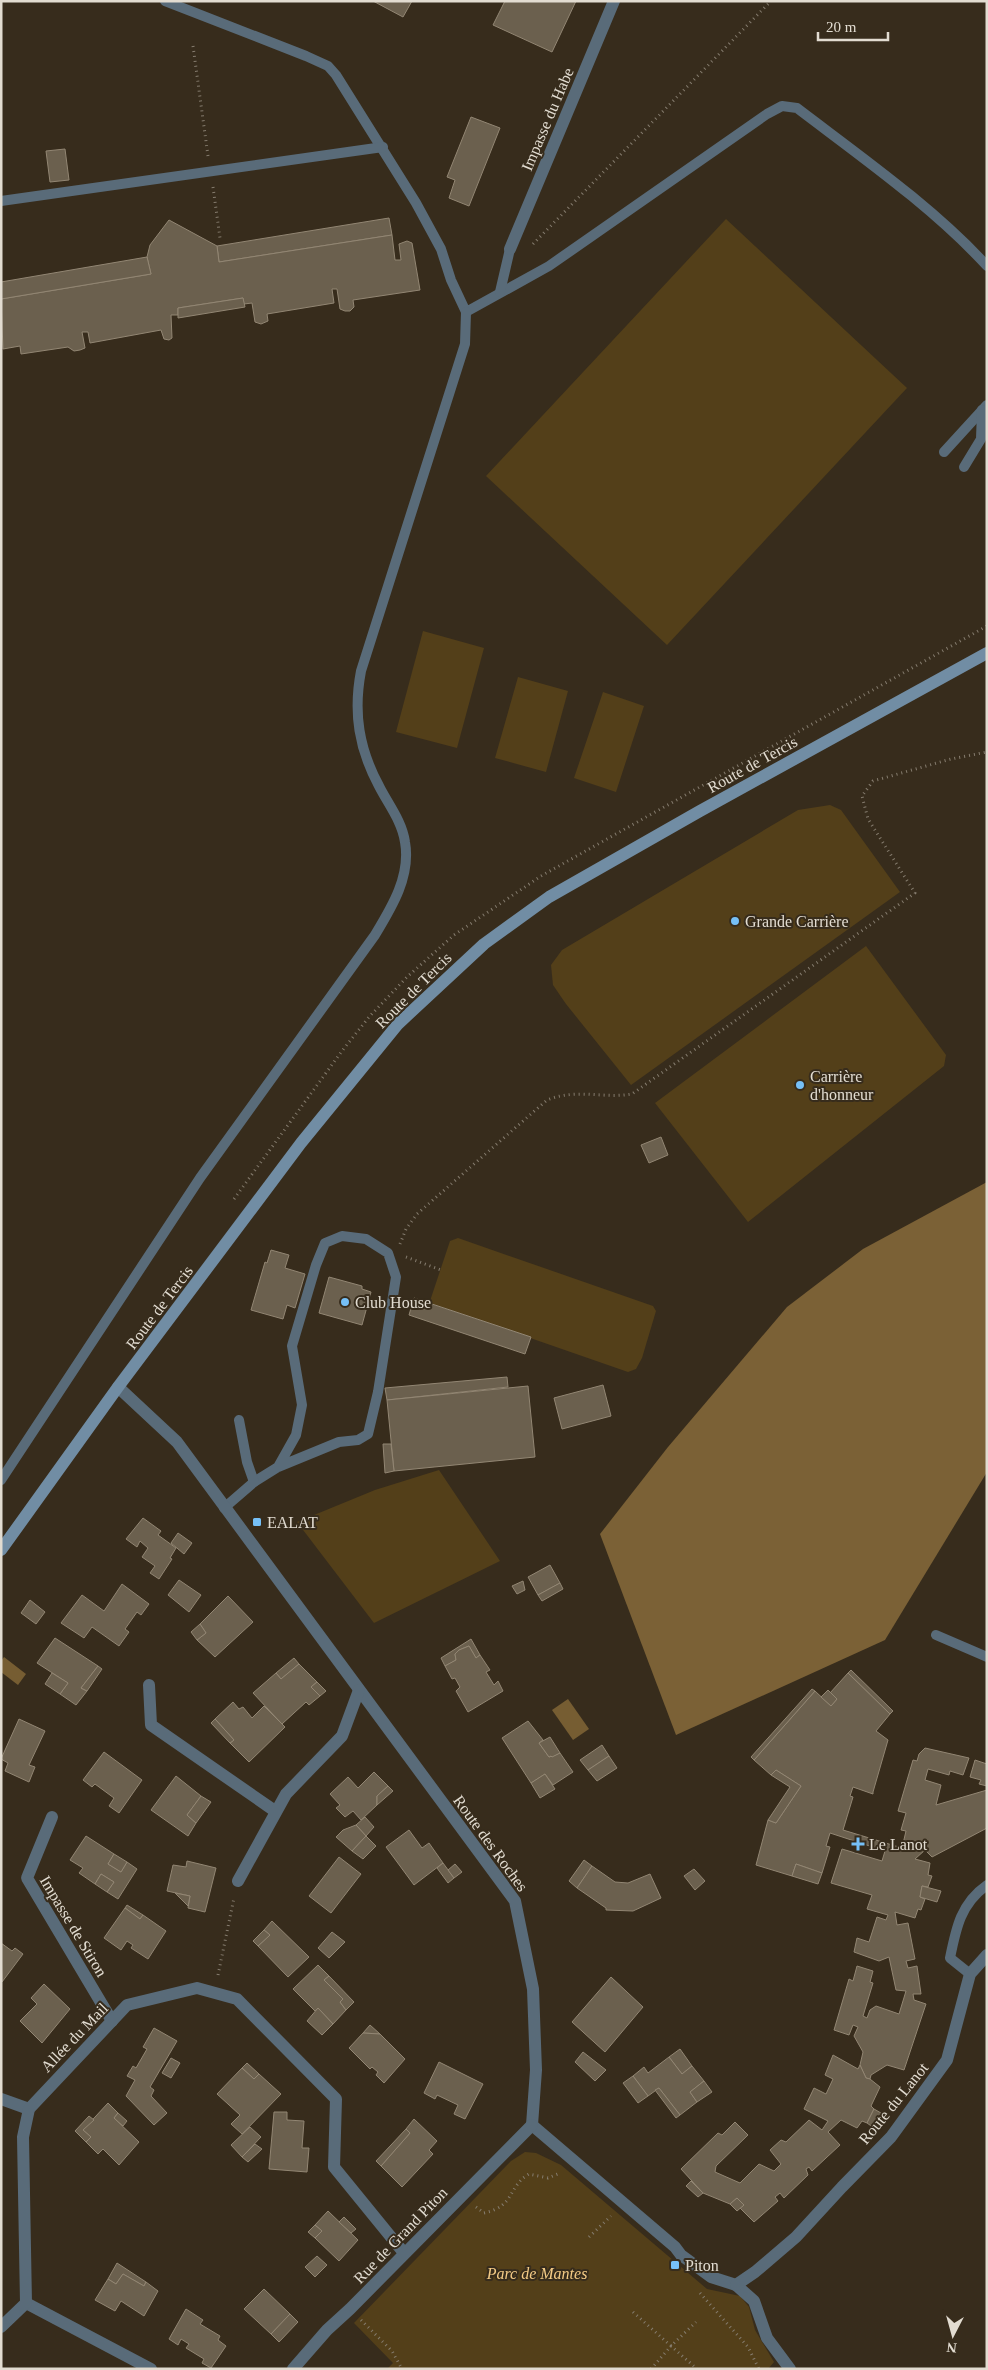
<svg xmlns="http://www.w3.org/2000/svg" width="988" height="2370" viewBox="0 0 988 2370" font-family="'Times New Roman',serif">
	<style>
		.green { fill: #533f19 }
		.forest { fill: #7b6136 }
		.water { fill: #765d32 }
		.building { fill: #6b604e; stroke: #928673 }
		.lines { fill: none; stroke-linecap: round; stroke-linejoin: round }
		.path { stroke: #857c6e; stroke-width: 3; stroke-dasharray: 1 4; stroke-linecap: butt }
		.service { stroke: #596b79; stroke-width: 10 }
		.minor { stroke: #596b79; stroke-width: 12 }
		.secondary { stroke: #718da4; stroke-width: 12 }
		.poi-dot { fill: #76c0f7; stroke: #372c1c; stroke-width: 2 }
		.labels { text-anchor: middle; stroke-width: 4; stroke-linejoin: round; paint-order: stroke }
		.street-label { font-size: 16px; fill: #e2dcd1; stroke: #372c1c }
		.poi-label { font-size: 16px; fill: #e2dcd1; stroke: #372c1c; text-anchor: start }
		.park-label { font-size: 16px; font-style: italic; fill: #f4cb86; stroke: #372c1c }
	</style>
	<rect width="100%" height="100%" fill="#372c1c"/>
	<!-- green -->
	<g class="green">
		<path d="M726 219 907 388 667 645 486 476Z"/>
		<path d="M423 631 484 648 457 748 396 732Z"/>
		<path d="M518 677 568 691 546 772 495 758Z"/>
		<path d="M603 692 644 706 616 792 574 778Z"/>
		<path d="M830 805 841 810 900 892 631 1085 566 1004 553 985 551 965 562 950 798 810Z"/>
		<path d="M866 946 946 1055 944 1066 748 1222 655 1103Z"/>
		<path d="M458 1238 653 1306 656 1311 642 1358 636 1369 628 1372 433 1304 430 1301 450 1241Z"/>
		<path d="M439 1470 500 1561 374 1623 297 1522 375 1490Z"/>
		<path d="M525 2152 536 2153 561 2165 707 2289 740 2296 749 2307 755 2330 774 2362 768 2369H387L393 2363 354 2323 511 2161Z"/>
	</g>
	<!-- forest -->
	<path class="forest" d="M987 1182V1472L885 1640 676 1735 600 1534 668 1447 787 1307 863 1249Z"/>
	<!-- water -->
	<g class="water">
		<path d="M4 1657 26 1674 18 1685 1 1672V1661Z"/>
		<path d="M568 1699 589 1729 573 1740 552 1710Z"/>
	</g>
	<!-- building -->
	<g class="building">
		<path d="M373 1H412L403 17Z"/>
		<path d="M505 1H576L552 52 493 25Z"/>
		<path d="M471 117 500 128 469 206 449 198 455 180 447 177Z"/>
		<path d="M65 149 69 180 50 182 46 151Z"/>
		<path d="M389 218 392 235 219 262 217 246Z"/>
		<path d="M169 220 217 246 219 262 392 235 395 260H401L399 244 407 241 412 243 420 290 353 300 354 307 350 311H345L340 309 337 289H332L334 303 267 314 268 321 261 324 255 322 252 303 244 304 243 298 178 308V315H171L172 338 169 340 164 339 161 330 90 343 88 332H82L85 348 80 350 74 351 68 347 21 354 20 346 3 349 1 299 151 274 147 257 150 245Z"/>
		<path d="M147 257 151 274 1 299V282Z"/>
		<path d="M243 298 245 307 178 318V308Z"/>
		<path d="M661 1137 668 1155 649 1163 641 1145Z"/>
		<path d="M271 1250 289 1255 285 1268 305 1274 295 1308 287 1305 283 1319 251 1310 265 1262 267 1263Z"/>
		<path d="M329 1277 362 1286V1289L371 1292 362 1325 319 1313Z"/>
		<path d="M414 1298 531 1337 525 1354 409 1315Z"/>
		<path d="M507 1377 508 1387 387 1400 385 1388Z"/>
		<path d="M603 1385 611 1416 562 1429 554 1398Z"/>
		<path d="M528 1386 535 1457 394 1471 387 1400Z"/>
		<path d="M383 1444H391L394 1471 385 1473Z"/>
		<path d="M143 1518 161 1531 158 1535 176 1548 170 1558 172 1559 159 1579 150 1573 155 1566 142 1557 148 1548 140 1541 137 1547 126 1539Z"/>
		<path d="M178 1533 192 1543 184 1554 171 1543Z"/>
		<path d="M550 1565 560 1583 538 1595 528 1577Z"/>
		<path d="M179 1580 201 1595 189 1612 168 1595Z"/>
		<path d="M523 1581 525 1590 517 1594 512 1586Z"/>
		<path d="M560 1583 563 1589 542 1601 538 1595Z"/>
		<path d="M122 1584 149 1604 141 1615 137 1612 125 1629 129 1632 119 1646 92 1627 84 1638 61 1623 82 1595 104 1611Z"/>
		<path d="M228 1596 253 1622 215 1657 197 1640 206 1633 200 1624Z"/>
		<path d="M30 1600 45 1612 36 1624 21 1613Z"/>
		<path d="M200 1624 206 1633 197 1640 191 1632Z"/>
		<path d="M55 1638 98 1666 81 1688 87 1691 76 1705 60 1694 68 1683 37 1663Z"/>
		<path d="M471 1639 480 1655 476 1658 469 1646 459 1650 455 1654 456 1660 445 1666 441 1658Z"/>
		<path d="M469 1646 476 1658 480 1655 490 1670 486 1672 494 1685 498 1681 503 1691 468 1712 456 1691 460 1687 455 1678 452 1679 445 1666 456 1660 455 1654 459 1650Z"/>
		<path d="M294 1658 299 1664 281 1679 276 1673Z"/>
		<path d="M299 1664 317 1682 311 1687 320 1696 309 1705 306 1702 282 1724 253 1693 276 1673 281 1679Z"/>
		<path d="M98 1666 102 1669 87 1691 81 1688Z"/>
		<path d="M851 1670 893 1711 890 1714 848 1673Z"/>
		<path d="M52 1673 68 1683 60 1694 45 1684Z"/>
		<path d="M848 1673 890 1714 876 1731 888 1740 873 1792V1794L853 1787 850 1796 853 1797 843 1830 902 1848 906 1831 901 1830 906 1813 898 1811 913 1760 917 1761 919 1754 925 1748 969 1758 963 1775 950 1771 949 1775 928 1769 925 1780 941 1785 936 1805 987 1790V1828L932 1857 925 1850 915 1859 930 1863 928 1875 932 1876 928 1887 922 1886 920 1897 925 1899 921 1910 918 1909 915 1918 895 1912 897 1925 908 1923 915 1959 906 1961 908 1968 917 1966 921 1994H913L914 2000 926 2004 904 2070 887 2065 871 2075 870 2079 866 2078 860 2065 863 2052 854 2036 858 2027 853 2025 849 2035 834 2030 849 1979 853 1981 857 1966 873 1971 870 1982 873 1983 863 2016 867 2018 870 2010 876 2006 899 2014 906 1991 896 1990 889 1957 879 1961 854 1952 857 1938 869 1942 877 1917 886 1920 888 1915 867 1909 872 1895 831 1883 842 1849 882 1861 885 1851 830 1833 826 1846 830 1847 822 1873 796 1864 792 1876 756 1865 768 1820 776 1823 801 1786 776 1770 771 1775 754 1760 815 1691 831 1706 837 1699 830 1693Z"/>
		<path d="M317 1682 326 1691 320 1696 311 1687Z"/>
		<path d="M812 1689 815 1691 754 1760 751 1757Z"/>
		<path d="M828 1690 837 1699 831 1706 821 1697Z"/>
		<path d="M233 1702 239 1709 243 1707 252 1718 264 1706 285 1727 249 1762 230 1743 234 1740 215 1719Z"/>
		<path d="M19 1719 45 1731 29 1765 35 1767 29 1782 5 1771 8 1763 1 1759Z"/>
		<path d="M215 1719 234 1740 230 1743 211 1723Z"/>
		<path d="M528 1721 543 1740 539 1743 549 1757 560 1753 573 1772 553 1785 545 1774 531 1783 502 1738Z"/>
		<path d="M550 1737 560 1753 552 1757 551 1756 549 1757 539 1743Z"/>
		<path d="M602 1745 609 1756 588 1770 580 1760Z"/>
		<path d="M104 1752 142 1780 119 1813 109 1806 114 1798 95 1784 92 1787 83 1780Z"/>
		<path d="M609 1756 617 1768 597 1781 588 1770Z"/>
		<path d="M975 1760 987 1764V1786L979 1784 981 1780 970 1777Z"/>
		<path d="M776 1770 801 1786 776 1823 768 1820 790 1787 771 1775Z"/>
		<path d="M374 1772 388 1786 377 1796V1805L361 1820 353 1811 345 1817 336 1808 340 1805 330 1794 348 1777 358 1788Z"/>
		<path d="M545 1774 555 1789 540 1798 531 1783Z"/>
		<path d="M176 1776 201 1796 187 1815 196 1823 188 1836 151 1810Z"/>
		<path d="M388 1786 393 1791 377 1805V1796Z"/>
		<path d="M201 1796 211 1802 196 1823 187 1815Z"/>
		<path d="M365 1817 374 1827 366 1836 356 1825Z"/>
		<path d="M356 1825 366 1836 352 1851 336 1837 343 1830Z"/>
		<path d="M409 1830 422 1848 429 1843 443 1863 414 1885 386 1847Z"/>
		<path d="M86 1836 114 1854 108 1864 121 1872 127 1862 137 1869 118 1899 107 1892 114 1882 101 1874 95 1884 79 1873 83 1868 70 1860Z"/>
		<path d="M366 1836 376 1846 363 1859 352 1851Z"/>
		<path d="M114 1854 127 1862 121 1872 108 1864Z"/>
		<path d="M339 1857 361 1874 331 1913 309 1896Z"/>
		<path d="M584 1860 592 1866 577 1888 569 1881Z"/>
		<path d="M187 1861 216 1868 205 1912 188 1908 190 1896 167 1891 173 1865 186 1867Z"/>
		<path d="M443 1863 454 1878 448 1883 437 1868Z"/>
		<path d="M455 1864 462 1872 454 1878 448 1870Z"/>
		<path d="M796 1864 822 1873 818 1884 792 1876Z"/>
		<path d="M592 1866 615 1882 628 1883 650 1874 661 1898 633 1911 606 1910V1908L577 1888Z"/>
		<path d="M694 1869 705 1881 695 1890 684 1876Z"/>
		<path d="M101 1874 114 1882 107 1892 95 1884Z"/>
		<path d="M922 1886 941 1891 937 1902 920 1897Z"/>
		<path d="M175 1893 190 1896 188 1906Z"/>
		<path d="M127 1905 143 1915 140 1919 125 1908Z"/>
		<path d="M125 1908 140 1919 143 1915 166 1931 148 1959 131 1948 133 1945 127 1941 121 1950 104 1938Z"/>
		<path d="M272 1921 309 1957 288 1977 258 1946 270 1935 264 1930Z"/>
		<path d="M264 1930 270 1935 258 1946 253 1941Z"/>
		<path d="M332 1932 345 1942 329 1958 318 1948Z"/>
		<path d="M1 1943 12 1951 15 1948 23 1954 2 1982Z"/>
		<path d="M318 1965 329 1976 324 1980 343 1999 340 2002 346 2010 333 2024 318 2008 315 2011 293 1989Z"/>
		<path d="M329 1976 354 2002 346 2010 340 2002 343 1999 324 1980Z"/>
		<path d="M611 1977 643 2007 605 2052 572 2022Z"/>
		<path d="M44 1984 70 2009 42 2043 20 2021 37 2004 31 1998Z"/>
		<path d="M318 2008 333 2024 322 2035 307 2021Z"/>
		<path d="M370 2025 380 2034 363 2033Z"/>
		<path d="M154 2028 177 2041 150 2087 154 2090 151 2096 167 2113 154 2125 126 2096 135 2080 127 2076 133 2066 136 2068 147 2049 143 2047Z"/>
		<path d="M363 2033 380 2034 405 2059 384 2083 376 2075 378 2072 372 2067 370 2069 349 2048Z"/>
		<path d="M680 2049 692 2066 682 2074 669 2057Z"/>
		<path d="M583 2052 606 2070 595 2081 575 2062Z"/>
		<path d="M833 2055 858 2069 860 2065 866 2078 870 2079 880 2087 871 2106 874 2109 867 2123 862 2121 857 2128 841 2120 828 2132 840 2145 812 2171 809 2167 806 2169 808 2175 784 2198 780 2193 775 2197 778 2201 754 2222 740 2208 744 2205 737 2198 730 2204 703 2193 681 2169 718 2133 722 2135 735 2122 748 2135 716 2166 715 2172 740 2183 759 2164 774 2171 781 2164 770 2150 781 2140 786 2142 809 2120 822 2130 828 2121 804 2109 814 2088 826 2094 833 2079 825 2075Z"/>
		<path d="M669 2057 682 2074 692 2066 704 2081 690 2092 697 2102 680 2115 659 2088 648 2096 633 2076 644 2067 648 2073Z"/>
		<path d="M171 2058 180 2063 171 2078 162 2073Z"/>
		<path d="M439 2062 483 2084 465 2119 454 2114 458 2105 437 2095 435 2099 424 2093Z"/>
		<path d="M247 2063 259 2074 254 2079 242 2068Z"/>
		<path d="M242 2068 254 2079 259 2074 281 2094 242 2134 231 2124 240 2115 217 2094Z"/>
		<path d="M633 2076 648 2096 638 2103 623 2083Z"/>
		<path d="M704 2081 712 2092 697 2102 690 2092Z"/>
		<path d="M659 2088 680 2115 676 2118 655 2090Z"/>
		<path d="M108 2103 118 2113 114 2118 139 2142 119 2165 103 2149 98 2154 86 2142 91 2137 83 2130Z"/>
		<path d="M874 2109 881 2113 874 2128 867 2123Z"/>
		<path d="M274 2112H287V2120L304 2121 302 2148H309L307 2172 269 2169Z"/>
		<path d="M118 2113 127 2121 123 2126 114 2118Z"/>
		<path d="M89 2116 94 2120 83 2130 91 2137 86 2142 75 2131Z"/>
		<path d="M414 2119 437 2141 429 2150 433 2154 402 2187 381 2166 410 2133 406 2129Z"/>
		<path d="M250 2127 261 2137 242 2157 231 2145Z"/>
		<path d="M406 2129 410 2133 381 2166 376 2161Z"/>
		<path d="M255 2144 262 2149 248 2162 242 2157Z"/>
		<path d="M691 2181 703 2193 698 2197 686 2186Z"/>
		<path d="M737 2198 744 2205 737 2211 730 2204Z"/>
		<path d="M328 2211 358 2240 339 2261 315 2238 322 2231 315 2225Z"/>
		<path d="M344 2217 356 2229 351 2233 339 2222Z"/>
		<path d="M315 2225 322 2231 315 2238 308 2232Z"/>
		<path d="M317 2256 327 2265 315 2277 305 2267Z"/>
		<path d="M117 2263 146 2282 144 2286 123 2274 116 2284 108 2279Z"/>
		<path d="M123 2274 144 2286 146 2282 158 2291 144 2316 121 2301 115 2311 95 2300 108 2279 116 2284Z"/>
		<path d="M264 2289 290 2314 271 2334 244 2309Z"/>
		<path d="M186 2309 203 2320 200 2324 220 2336 218 2340 226 2346 211 2368 202 2363 204 2359 186 2348 189 2344 181 2339 178 2345 169 2339Z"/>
		<path d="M290 2314 298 2322 279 2342 271 2334Z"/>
	</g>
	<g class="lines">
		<!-- path -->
		<g class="path">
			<path d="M193 46 208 156"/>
			<path d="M213 187 220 238"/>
			<path d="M533 244 771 1"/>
			<path d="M234 1199 342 1051 369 1017 407 977 454 935 541 876 987 626"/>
			<path d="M400 1244 406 1229 417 1214 547 1100C577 1088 603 1099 632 1094L915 893 868 819 862 796 873 781 951 759 987 752"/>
			<path d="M406 1257 441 1270"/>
			<path d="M218 1975 234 1898"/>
			<path d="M476 2207 484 2213C516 2206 507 2187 529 2174L548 2178 560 2173"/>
			<path d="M589 2237 611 2216"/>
			<path d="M700 2293 748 2347 759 2369"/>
			<path d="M633 2312 671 2346 696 2322"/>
			<path d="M361 2320 392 2351 402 2369"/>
			<path d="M651 2369 671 2346 697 2369"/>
		</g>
		<!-- service -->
		<g class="service">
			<path d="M165 1 306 56 328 66 336 75 416 203 441 249 451 280 466 312 549 266 767 114 782 106 797 108C860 156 934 208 987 266"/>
			<path d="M1 201 383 147"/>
			<path d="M500 292 510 249"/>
			<path d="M944 452 987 405"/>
			<path d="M964 467 981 439 982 410"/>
			<path d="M1 1480 200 1178 375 935C392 907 411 876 405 842 402 821 388 804 379 786 359 749 353 713 361 671L465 344 466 312"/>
			<path d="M254 1482 278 1467 296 1435 302 1405 292 1346 316 1265 325 1243 342 1236 366 1239 388 1253 396 1277 378 1392 368 1434 358 1440 339 1442 278 1467"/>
			<path d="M224 1508 254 1482 247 1462 239 1420"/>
			<path d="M936 1635 987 1657"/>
			<path d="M970 1974 950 1958C956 1928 961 1903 987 1885"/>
		</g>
		<!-- minor -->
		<g class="minor">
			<path d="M510 249 614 1"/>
			<path d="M118 1387 177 1442 515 1901 533 1989 536 2070 532 2125"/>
			<path d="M149 1685 151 1725 275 1811"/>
			<path d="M52 1817 27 1878 112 2021"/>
			<path d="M238 1881 286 1794 342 1736 359 1690"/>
			<path d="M1 2099 29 2109"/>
			<path d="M532 2125 675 2247 681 2255 711 2277 736 2285 754 2301 767 2338 790 2369"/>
			<path d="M736 2285 755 2272 796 2237 842 2187 891 2137 947 2060 970 1974 987 1955"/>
			<path d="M26 2303 151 2369"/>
			<path d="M1 2327 26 2303 23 2137 29 2109 127 2005 197 1988 237 1999 336 2099 334 2167 404 2253"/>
			<path d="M293 2369 327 2330 350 2309 532 2125"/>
		</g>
		<!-- secondary -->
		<path class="secondary" d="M1 1550 118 1387 301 1143 398 1024 484 944 549 897 700 811 987 653"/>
	</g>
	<!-- markers -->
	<g class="poi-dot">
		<circle cx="735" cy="921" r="5"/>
		<circle cx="800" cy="1085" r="5"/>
		<circle cx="345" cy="1302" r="5"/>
		<rect x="252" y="1517" width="10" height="10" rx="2.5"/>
		<path d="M855.5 1836.5h5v5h5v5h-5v5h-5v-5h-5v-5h5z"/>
		<rect x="670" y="2260" width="10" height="10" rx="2.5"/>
	</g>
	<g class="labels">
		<!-- street labels -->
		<g class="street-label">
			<text transform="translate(547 119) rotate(-67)" y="6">Impasse du Habe</text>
			<text transform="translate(752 764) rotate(-29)" y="6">Route de Tercis</text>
			<text transform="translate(413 990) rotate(-45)" y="6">Route de Tercis</text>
			<text transform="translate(159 1307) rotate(-53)" y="6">Route de Tercis</text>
			<text transform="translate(491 1843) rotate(54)" y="6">Route des Roches</text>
			<text transform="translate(74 1926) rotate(59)" y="6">Impasse de Stiron</text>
			<text transform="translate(74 2037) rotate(-46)" y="6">Allée du Mail</text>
			<text transform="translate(893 2103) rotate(-51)" y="6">Route du Lanot</text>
			<text transform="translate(400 2235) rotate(-46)" y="6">Rue de Grand Piton</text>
		</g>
		<!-- poi labels -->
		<g class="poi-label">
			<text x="745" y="927">Grande Carrière</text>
			<text x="810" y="1082">Carrière<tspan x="810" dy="18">d'honneur</tspan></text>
			<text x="355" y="1308">Club House</text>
			<text x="267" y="1528">EALAT</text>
			<text x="869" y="1850">Le Lanot</text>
			<text x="685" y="2271">Piton</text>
		</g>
		<!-- park labels -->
		<g class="park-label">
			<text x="537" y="2279">Parc de Mantes</text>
		</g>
	</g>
	<!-- border -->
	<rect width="988" height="2370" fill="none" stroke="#e2dcd1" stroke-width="5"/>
	<!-- north arrow -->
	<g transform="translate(953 2335) rotate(186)" stroke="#372c1c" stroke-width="4" paint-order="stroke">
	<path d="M0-4L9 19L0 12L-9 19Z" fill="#e2dcd1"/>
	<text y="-8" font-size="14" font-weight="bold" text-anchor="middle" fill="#e2dcd1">N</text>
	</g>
	<!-- scale -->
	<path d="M818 32v8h70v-8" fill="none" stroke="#e2dcd1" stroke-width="2.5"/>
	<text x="826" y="32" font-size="15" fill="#e2dcd1" stroke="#372c1c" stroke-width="4" paint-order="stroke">20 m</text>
</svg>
